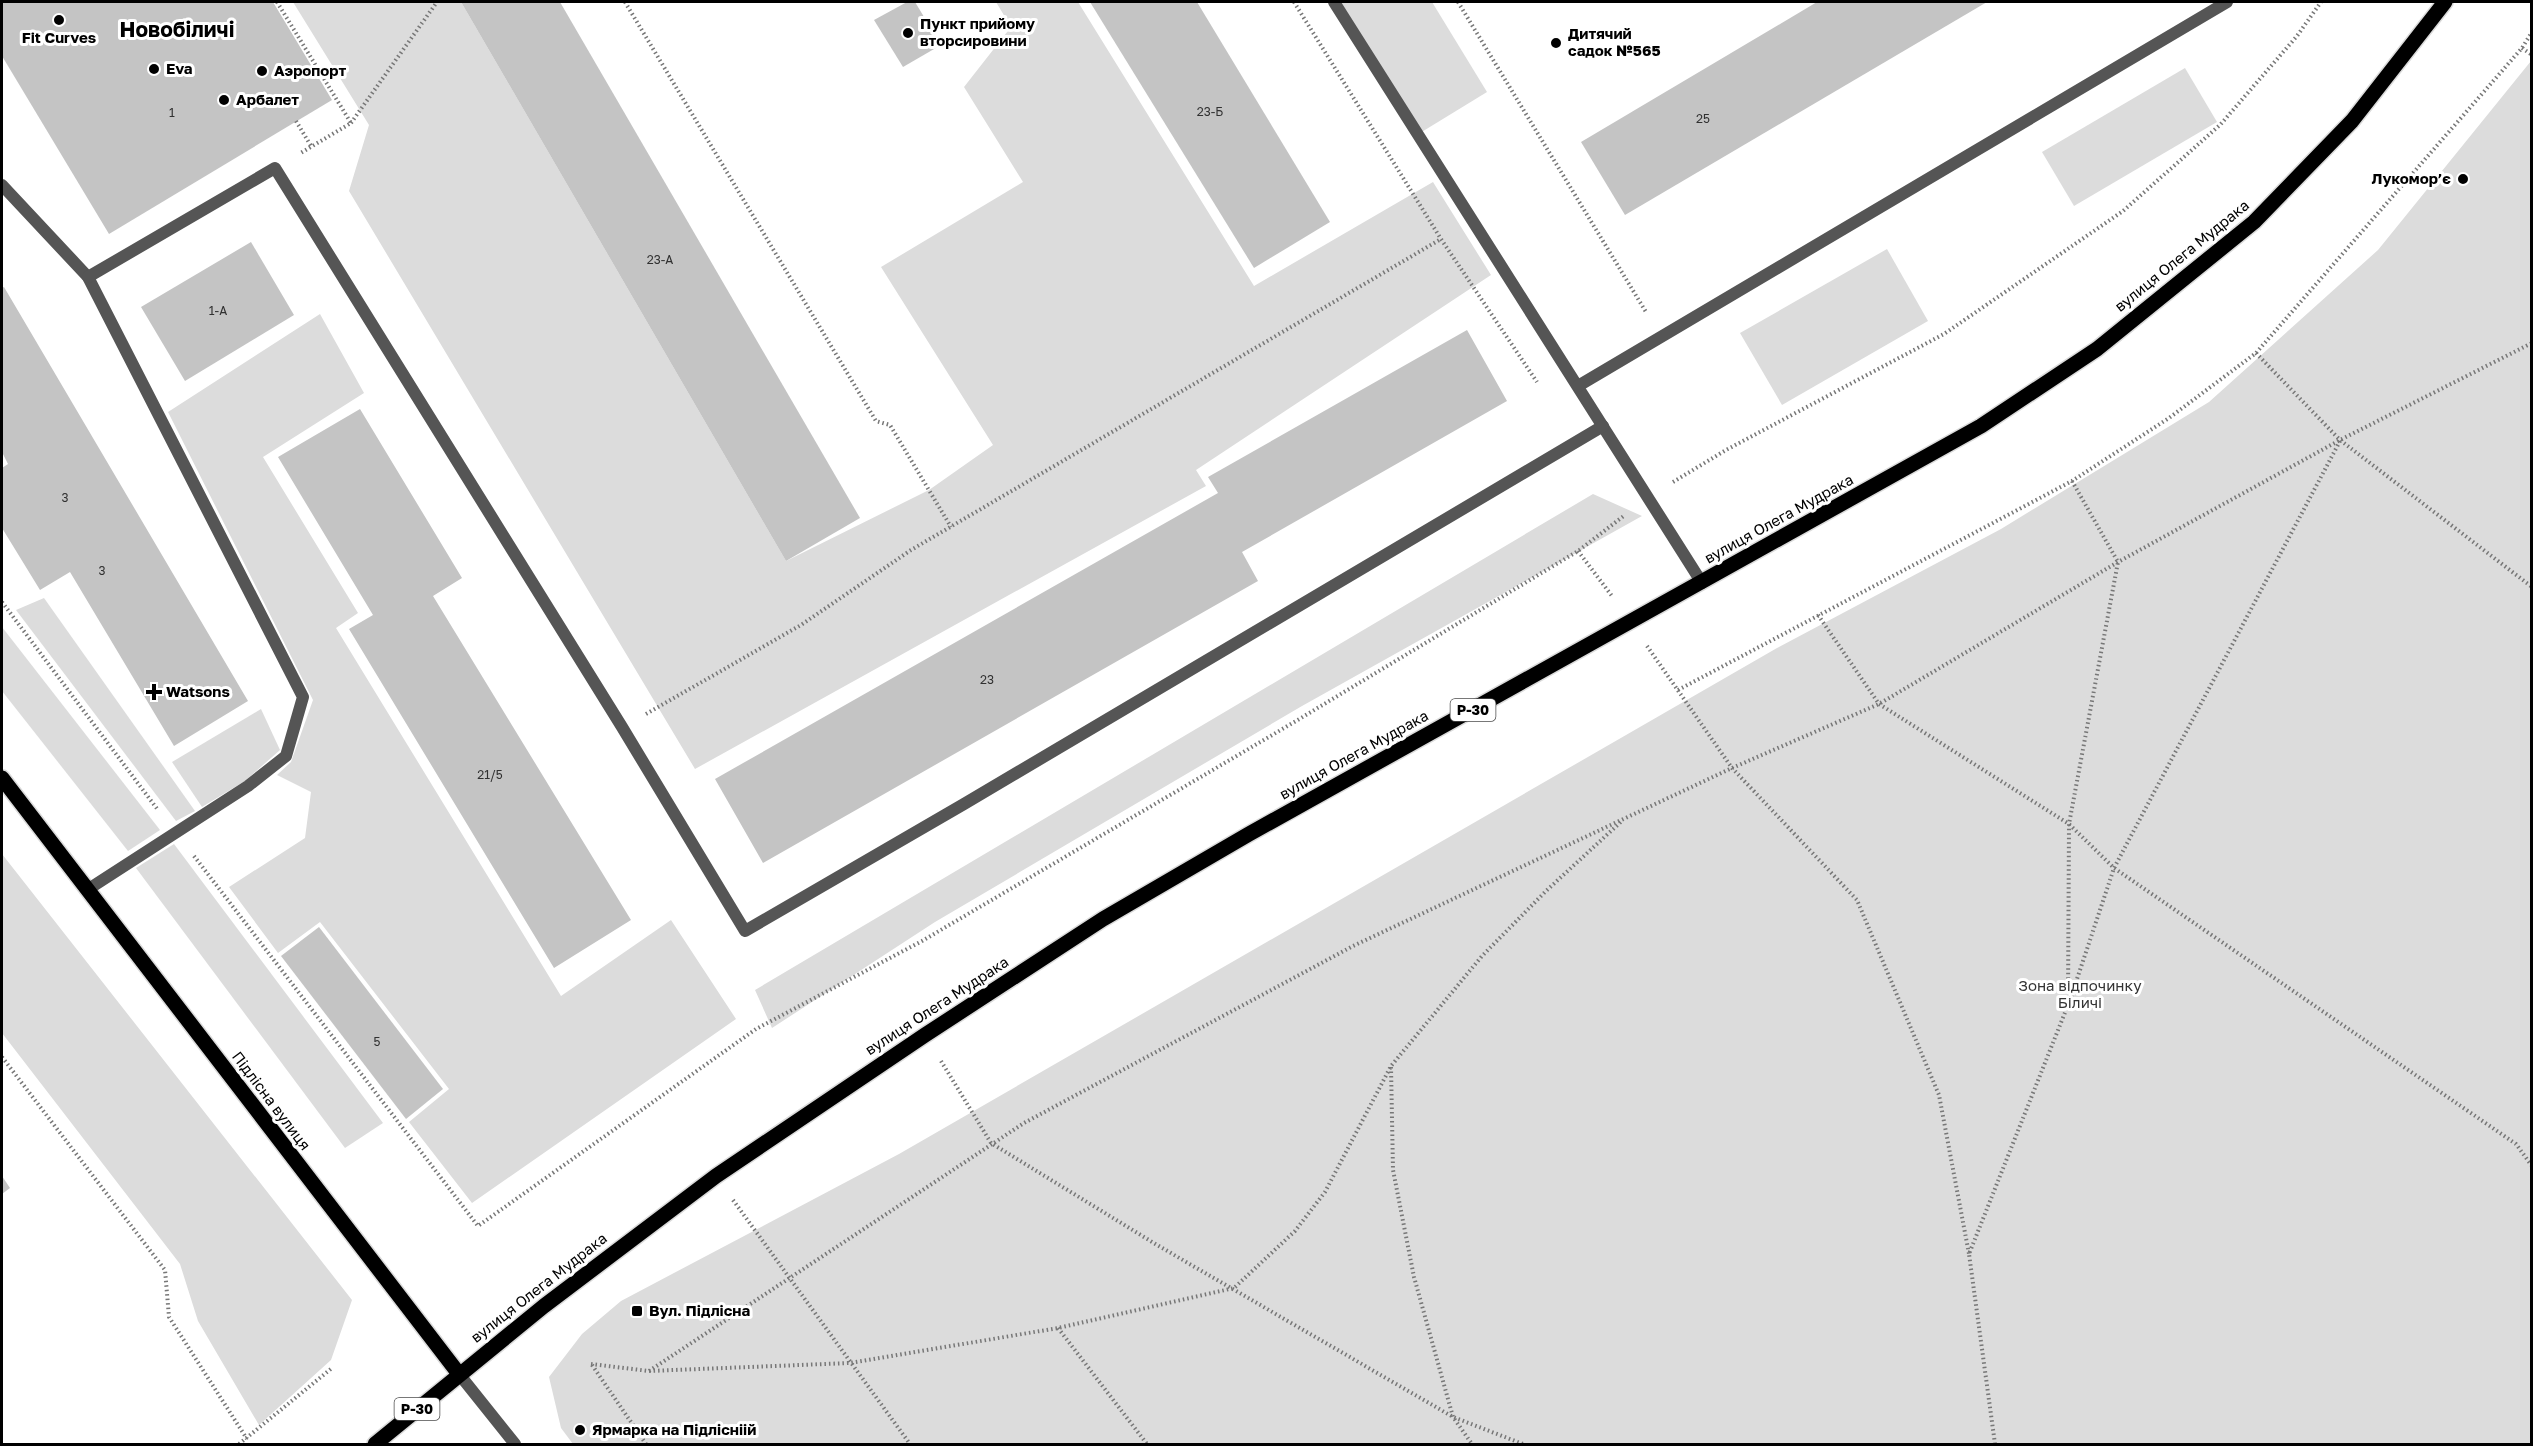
<svg xmlns="http://www.w3.org/2000/svg" width="2533" height="1446" viewBox="0 0 2533 1446" font-family="'Golos Text',sans-serif">
	<style>
		.green { fill: #dcdcdc }
		.building { fill: #c4c4c4 }
		.lines { fill: none; stroke-linecap: round; stroke-linejoin: round }
		.primary-casing { stroke: #dbdbdb; stroke-width: 18 }
		.path { stroke: #777; stroke-width: 4; stroke-dasharray: 1.5 3; stroke-linecap: butt }
		.service { stroke: #555; stroke-width: 12 }
		.minor { stroke: #555; stroke-width: 12 }
		.primary { stroke: #000; stroke-width: 15 }
		.poi-dot { fill: #000; stroke: #fff; stroke-width: 2 }
		.labels { text-anchor: middle; stroke-width: 6; stroke-linejoin: round; paint-order: stroke }
		.number-label { font-size: 12px; fill: #313131 }
		.shield { fill: #fff; stroke: #4c4c4c; stroke-width: 1.5 }
		.shield-label { font-size: 14px; font-weight: bold; fill: #000 }
		.poi-label { font-size: 15px; font-weight: bold; fill: #000; stroke: #fff; text-anchor: start }
		.street-label { font-size: 15px; fill: #000; stroke: #fff }
		.park-label { font-size: 15px; fill: #333; stroke: #fff }
		.district-label { font-size: 21px; font-weight: bold; fill: #000; stroke: #fff }
	</style>
	<rect width="100%" height="100%" fill="#fff"/>
	<!-- green -->
	<g class="green">
		<path d="M293 2H461L786 561 929 490 993 445 881 267 1023 182 964 87 1011 27 996 2H1078L1254 286 1433 182 1491 275 1196 470 1206 486 695 769 349 191 369 125Z"/>
		<path d="M1340 2H1432L1487 92 1420 133Z"/>
		<path d="M2531 61V1444H573L561 1428 549 1377 582 1334 621 1301 899 1154 1777 648 2001 529 2209 402 2378 250Z"/>
		<path d="M2185 68 2217 122 2074 206 2042 152Z"/>
		<path d="M1887 249 1928 321 1782 405 1740 333Z"/>
		<path d="M320 314 364 393 263 457 358 613 336 628 561 996 671 920 736 1019 472 1203 409 1122 449 1089 320 922 278 953 229 887 305 838 311 792 277 775 291 762 313 700 168 412Z"/>
		<path d="M1593 494 1642 516 1302 706 935 922 772 1028 755 990Z"/>
		<path d="M44 598 195 811 176 821 16 610Z"/>
		<path d="M2 627 160 830 128 851 2 691Z"/>
		<path d="M261 709 280 750 245 781 202 807 172 762Z"/>
		<path d="M174 844 383 1123 345 1148 136 868Z"/>
		<path d="M2 854 352 1300 331 1360 259 1425 198 1321 180 1264 2 1033Z"/>
	</g>
	<!-- building -->
	<g class="building">
		<path d="M2 2H273L332 100 109 234 2 56Z"/>
		<path d="M461 2H560L860 518 786 561Z"/>
		<path d="M907 2H915L941 45 903 67 874 20Z"/>
		<path d="M1090 2H1197L1330 222 1254 268Z"/>
		<path d="M1817 2H1987L1625 215 1581 142Z"/>
		<path d="M251 242 294 315 185 381 141 307Z"/>
		<path d="M4 287 248 701 174 746 70 572 40 590 2 528V468L8 464 2 452V288Z"/>
		<path d="M1467 330 1507 401 1242 552 1258 581 763 863 715 779 1218 493 1208 477Z"/>
		<path d="M360 409 462 578 433 596 631 920 554 968 349 629 373 615 278 457Z"/>
		<path d="M319 927 443 1089 406 1119 281 956Z"/>
		<path d="M2 1176 10 1188 2 1194Z"/>
	</g>
	<g class="lines">
		<!-- primary casing -->
		<g class="primary-casing">
			<g id="primary">
				<path d="M2 778 459 1374"/>
				<path d="M375 1444 544 1306 716 1176 925 1035 1103 919 1249 834 1981 426 2097 349 2254 222 2352 121 2445 2"/>
			</g>
		</g>
		<!-- path -->
		<g class="path">
			<path d="M277 2 351 123 299 154"/>
			<path d="M625 2 876 421 890 425 951 527"/>
			<path d="M1294 2 1441 239 1537 382"/>
			<path d="M1458 2 1646 312"/>
			<path d="M2522 48 2532 55"/>
			<path d="M296 121 311 146"/>
			<path d="M351 123 437 2"/>
			<path d="M2256 353 2340 440 2532 587"/>
			<path d="M1673 482 1726 450 1944 334 2123 211 2220 125 2297 36 2321 2"/>
			<path d="M1578 551 1612 596"/>
			<path d="M2 602 158 810"/>
			<path d="M1818 615 1879 704 2069 824 2114 868 2516 1144 2532 1166"/>
			<path d="M1647 646 1732 768 1857 900 1939 1095 1969 1254"/>
			<path d="M1678 690 2072 481 2169 418 2256 353 2522 48 2532 32"/>
			<path d="M646 714 801 625 911 550 1441 239"/>
			<path d="M194 856 478 1226 756 1029 922 941 1296 721 1578 551 1625 515"/>
			<path d="M2070 1000 2114 868 2340 441"/>
			<path d="M2 1057 165 1270 169 1317 247 1439"/>
			<path d="M941 1061 991 1143 1157 1245 1453 1417 1523 1444"/>
			<path d="M1391 1067 1393 1170 1414 1277 1453 1417 1472 1444"/>
			<path d="M733 1200 910 1444"/>
			<path d="M1058 1328 1147 1444"/>
			<path d="M591 1364 649 1371 850 1363 1058 1328 1234 1288 1295 1231 1325 1192 1391 1066 1482 956 1546 891 1623 820"/>
			<path d="M592 1365 646 1444"/>
			<path d="M649 1371 1024 1123 1353 946 1732 768 1879 704 2118 562 2340 440 2532 343"/>
			<path d="M239 1444 332 1368"/>
			<path d="M1995 1444 1969 1254 2068 1005 2069 824 2118 562 2072 481"/>
		</g>
		<!-- service -->
		<g class="service">
			<path d="M1334 2 1702 583"/>
			<path d="M2 185 88 277 303 697 286 756 248 786 87 890"/>
			<path d="M88 277 275 168 622 727 745 931 964 804 1603 426"/>
			<path d="M1578 386 2227 2"/>
		</g>
		<!-- minor -->
		<path class="minor" d="M459 1374 515 1444"/>
		<!-- primary -->
		<use href="#primary" class="primary"/>
	</g>
	<!-- markers -->
	<g class="poi-dot">
		<circle cx="59" cy="20" r="6"/>
		<circle cx="908" cy="33" r="6"/>
		<circle cx="1556" cy="43" r="6"/>
		<circle cx="154" cy="69" r="6"/>
		<circle cx="262" cy="71" r="6"/>
		<circle cx="224" cy="100" r="6"/>
		<circle cx="2463" cy="179" r="6"/>
		<path d="M151 683h6v6h6v6h-6v6h-6v-6h-6v-6h6z"/>
		<rect x="631" y="1305" width="12" height="12" rx="3"/>
		<circle cx="580" cy="1430" r="6"/>
	</g>
	<g class="labels">
		<!-- number labels -->
		<g class="number-label">
			<text x="1210" y="116">23-Б</text>
			<text x="172" y="117">1</text>
			<text x="1703" y="123">25</text>
			<text x="660" y="264">23-А</text>
			<text x="218" y="315">1-А</text>
			<text x="65" y="502">3</text>
			<text x="102" y="575">3</text>
			<text x="987" y="684">23</text>
			<text x="490" y="779">21/5</text>
			<text x="377" y="1046">5</text>
		</g>
		<!-- shield labels -->
		<g class="shield">
			<rect x="1450.5" y="699" width="45" height="22" rx="4.5"/>
			<rect x="394.5" y="1398" width="45" height="22" rx="4.5"/>
		</g>
		<g class="shield-label">
			<text x="1473" y="715">Р-30</text>
			<text x="417" y="1414">Р-30</text>
		</g>
		<!-- poi labels -->
		<g class="poi-label">
			<text x="920" y="29">Пункт прийому<tspan x="920" dy="17">вторсировини</tspan></text>
			<text x="1568" y="39">Дитячий<tspan x="1568" dy="17">садок №565</tspan></text>
			<text x="59" y="43" text-anchor="middle">Fit Curves</text>
			<text x="166" y="74">Eva</text>
			<text x="274" y="76">Аэропорт</text>
			<text x="236" y="105">Арбалет</text>
			<text x="2451" y="184" text-anchor="end">Лукомор’є</text>
			<text x="166" y="697">Watsons</text>
			<text x="649" y="1316">Вул. Підлісна</text>
			<text x="592" y="1435">Ярмарка на Підлісніій</text>
		</g>
		<!-- street labels -->
		<g class="street-label">
			<text transform="translate(2182 256) rotate(-39)" y="5">вулиця Олега Мудрака</text>
			<text transform="translate(1779 519) rotate(-29)" y="5">вулиця Олега Мудрака</text>
			<text transform="translate(1354 755) rotate(-29)" y="5">вулиця Олега Мудрака</text>
			<text transform="translate(937 1006) rotate(-33)" y="5">вулиця Олега Мудрака</text>
			<text transform="translate(271 1101) rotate(53)" y="5">Підлісна вулиця</text>
			<text transform="translate(539 1288) rotate(-38)" y="5">вулиця Олега Мудрака</text>
		</g>
		<!-- park labels -->
		<g class="park-label">
			<text x="2080" y="991">Зона відпочинку<tspan x="2080" dy="17">Біличі</tspan></text>
		</g>
		<!-- district labels -->
		<g class="district-label">
			<text x="177" y="37">Новобіличі</text>
		</g>
	</g>
	<!-- border -->
	<rect width="2533" height="1446" fill="none" stroke="#000000" stroke-width="6"/>
</svg>
